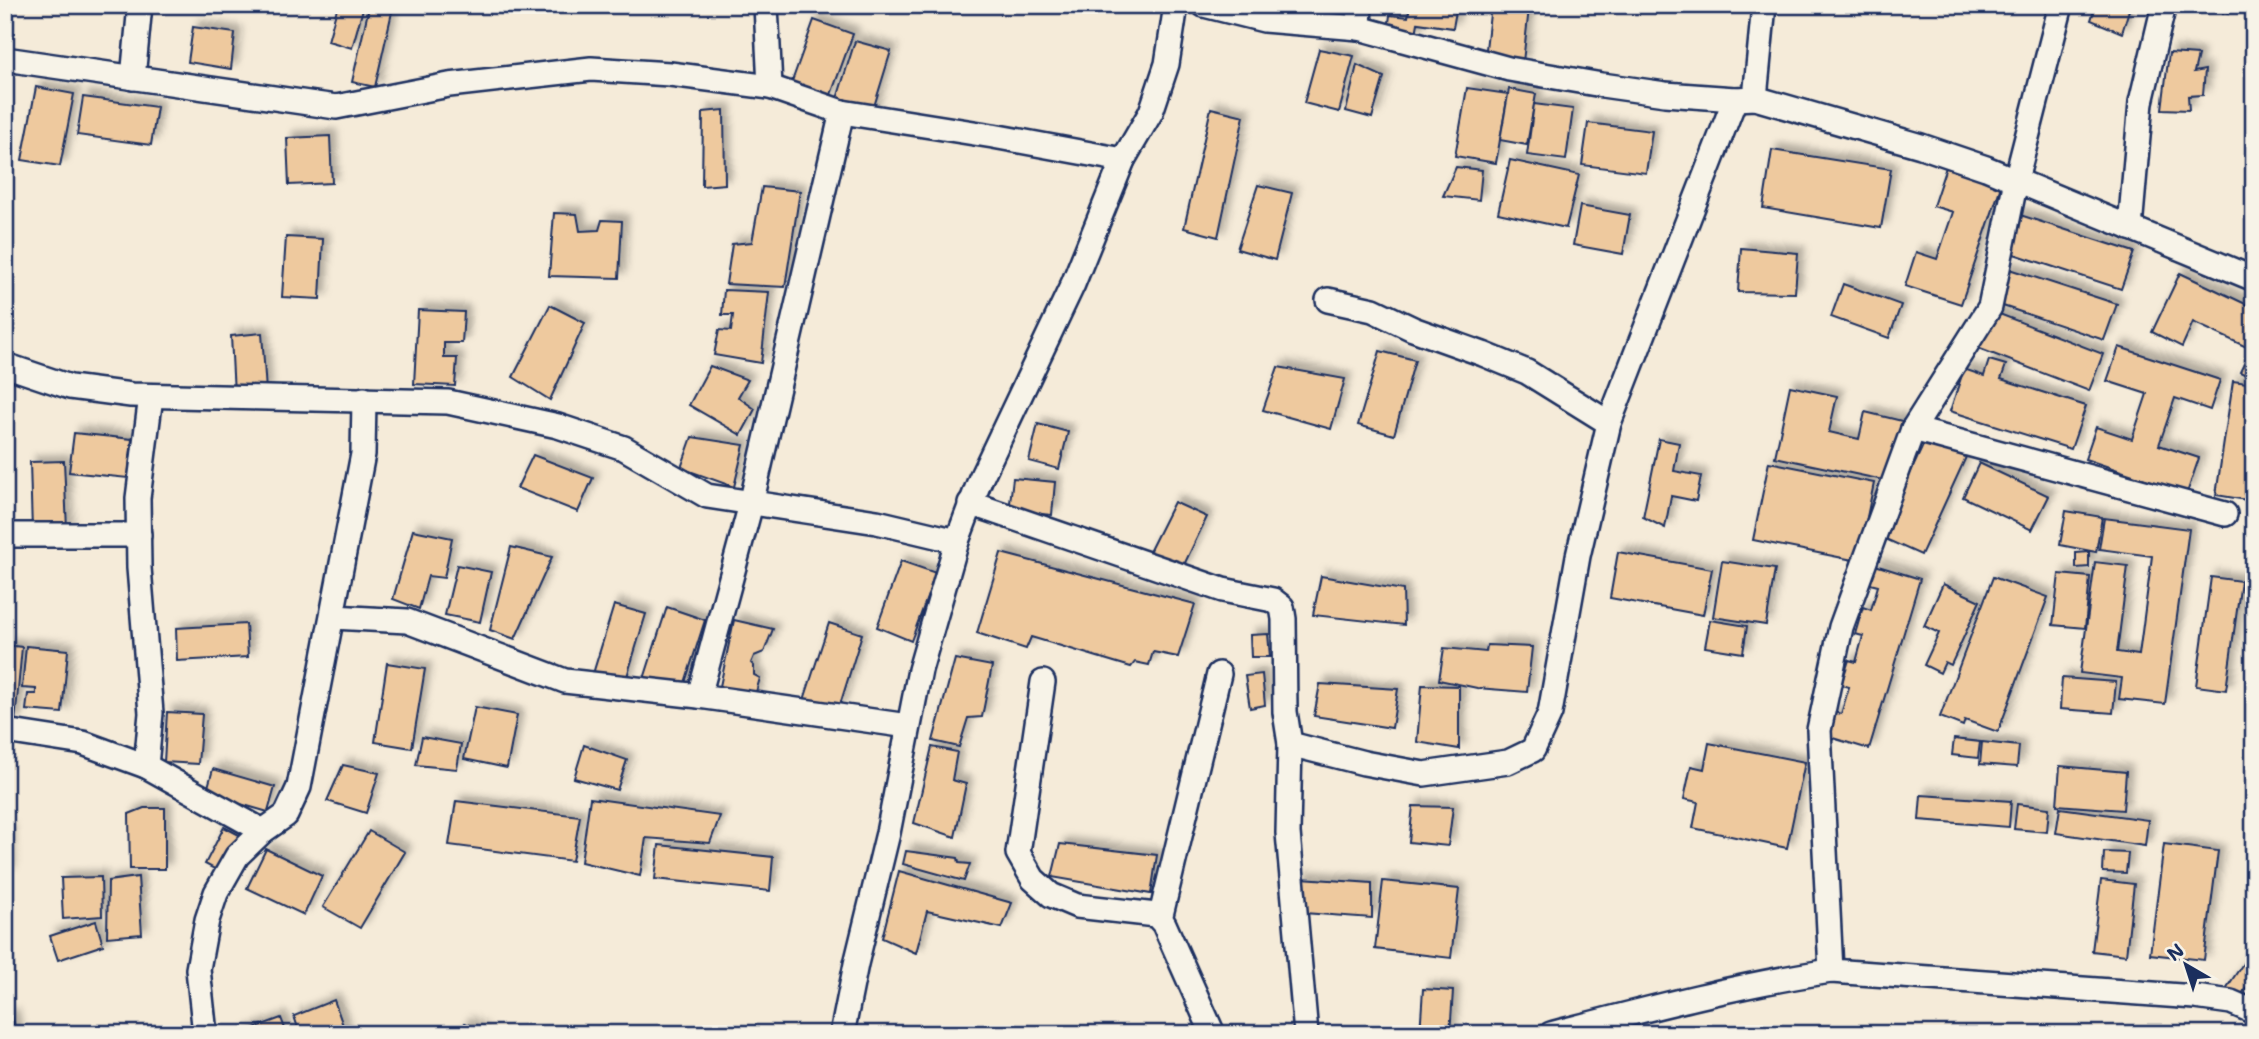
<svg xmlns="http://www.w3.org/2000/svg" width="2259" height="1039" viewBox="0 0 2259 1039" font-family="'Shantell Sans',sans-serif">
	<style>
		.building { fill: #eec99e; stroke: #1b2f5e; stroke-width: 2; filter: url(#shadow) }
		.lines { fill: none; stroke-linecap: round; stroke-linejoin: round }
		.street-casing { stroke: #1b2f5e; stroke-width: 28 }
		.street { stroke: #f7f3e8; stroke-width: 23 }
	</style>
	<defs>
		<filter id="shadow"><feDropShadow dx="6" dy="-6" stdDeviation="3.5" flood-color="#0004"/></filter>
	</defs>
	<rect width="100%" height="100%" fill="#f5ebd9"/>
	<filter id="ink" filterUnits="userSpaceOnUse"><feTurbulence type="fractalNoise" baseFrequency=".0143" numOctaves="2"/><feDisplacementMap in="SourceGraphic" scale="14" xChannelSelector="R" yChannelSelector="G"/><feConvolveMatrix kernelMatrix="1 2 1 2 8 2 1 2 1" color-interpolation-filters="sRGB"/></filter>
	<g filter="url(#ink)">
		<!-- building -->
		<g class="building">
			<path d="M338 5H364L352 48 328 41Z"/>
			<path d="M1410 5H1457L1453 28 1418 23 1416 34 1388 30 1390 15 1408 17Z"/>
			<path d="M1491 5 1529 8 1523 62 1485 58Z"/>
			<path d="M2096 5H2124L2123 8 2129 10 2122 33 2091 20Z"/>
			<path d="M2184 5H2229L2228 14 2183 7Z"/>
			<path d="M369 7 392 12 375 87 352 82Z"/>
			<path d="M814 20 853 34 829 100 790 87Z"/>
			<path d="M193 27 235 33 231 69 188 62Z"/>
			<path d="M855 41 891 51 872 113 836 102Z"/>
			<path d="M1319 49 1354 56 1339 112 1304 103Z"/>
			<path d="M2169 53 2198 55 2194 72 2205 70 2203 95 2188 96 2189 110 2162 109Z"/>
			<path d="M1357 65 1384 77 1372 118 1346 111Z"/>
			<path d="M36 87 74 94 60 166 22 160Z"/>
			<path d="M1467 88 1508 94 1496 163 1455 156Z"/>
			<path d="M1509 89 1536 94 1527 145 1500 140Z"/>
			<path d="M83 97 157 107 151 145 77 135Z"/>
			<path d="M1534 104 1573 109 1566 160 1527 155Z"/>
			<path d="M1211 108 1244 116 1218 237 1184 228Z"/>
			<path d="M724 110 725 184 702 186 703 112Z"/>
			<path d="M1588 123 1652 131 1646 173 1582 165Z"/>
			<path d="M330 136 332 183 289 185 287 138Z"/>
			<path d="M1772 150 1891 169 1881 228 1763 208Z"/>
			<path d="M1510 160 1579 175 1566 228 1498 213Z"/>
			<path d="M1456 167 1482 170 1479 200 1443 196Z"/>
			<path d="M1946 167 2001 186 1961 304 1905 286 1916 252 1937 259 1953 212 1933 206Z"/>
			<path d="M1258 185 1292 193 1275 260 1237 249Z"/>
			<path d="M762 187 800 191 785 287 726 284 732 244 752 242Z"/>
			<path d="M1580 206 1630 215 1623 254 1573 245Z"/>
			<path d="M554 213 577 214 580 231 599 230 602 220 622 221 619 278 549 276Z"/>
			<path d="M2017 214 2134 252 2121 289 2005 251Z"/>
			<path d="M286 237 323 239 320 299 282 297Z"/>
			<path d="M1741 248 1798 253 1795 293 1738 292Z"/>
			<path d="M2006 268 2117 304 2104 340 1994 303Z"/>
			<path d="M2180 273 2254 308V379L2240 372 2251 349 2193 322 2182 347 2152 332Z"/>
			<path d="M1843 284 1901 305 1889 338 1831 317Z"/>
			<path d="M724 290 769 292 761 363 714 355 719 330 731 331 733 315H722Z"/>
			<path d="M550 305 585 323 550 400 513 377Z"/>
			<path d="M418 310 464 312 462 343H444V358H457L455 386 414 384Z"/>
			<path d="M1989 310 2103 354 2089 391 1975 347Z"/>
			<path d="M262 333 266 391 234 394 231 336Z"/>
			<path d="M2119 347 2220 380 2210 410 2175 398 2159 445 2199 458 2187 493 2085 459 2096 427 2132 439 2147 394 2107 381Z"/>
			<path d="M1380 351 1415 360 1394 435 1358 425Z"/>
			<path d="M1989 360 2006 365 2001 379 2086 406 2071 449 1950 411 1964 369 1984 376Z"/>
			<path d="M710 366 748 380 738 397 755 409 741 435 689 405Z"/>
			<path d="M1278 367 1345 379 1331 429 1263 410Z"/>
			<path d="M2233 381 2254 384V454L2247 500 2216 495Z"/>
			<path d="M1790 386 1837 396 1829 432 1859 439 1865 412 1902 421 1888 481 1775 457Z"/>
			<path d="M1038 424 1068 432 1059 469 1029 461Z"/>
			<path d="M74 433 132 439 128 478 69 472Z"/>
			<path d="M692 437 744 445 734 487 681 468Z"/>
			<path d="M1659 439 1679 443 1674 471 1701 476 1696 501 1671 496 1665 528 1643 517Z"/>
			<path d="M1926 439 1966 457 1921 555 1881 537Z"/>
			<path d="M533 455 593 478 578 512 517 488Z"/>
			<path d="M64 461 67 529 32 531 30 462Z"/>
			<path d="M1769 462 1874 483 1858 561 1753 540Z"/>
			<path d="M1979 463 2049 496 2032 530 1963 497Z"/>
			<path d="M1013 478 1055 482 1052 515 1009 511Z"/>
			<path d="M1174 502 1207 517 1182 569 1147 556Z"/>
			<path d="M2066 511 2102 517 2096 552 2060 545Z"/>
			<path d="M2104 518 2189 529 2165 704 2119 699 2122 678 2080 673 2095 562 2128 566 2117 652 2139 655 2152 556 2099 549Z"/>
			<path d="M413 530 452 538 444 578 428 576 419 609 393 599Z"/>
			<path d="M511 547 552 557 515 639 490 630Z"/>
			<path d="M1618 552 1712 569 1703 615 1610 598Z"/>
			<path d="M2089 552V567L2076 568V553Z"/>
			<path d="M1001 553 1195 604 1178 657 1153 652 1149 665 1135 662 1131 667 1031 637 1026 649 977 633Z"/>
			<path d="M901 561 936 573 911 641 877 627Z"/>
			<path d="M1722 561 1775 569 1766 625 1713 617Z"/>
			<path d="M457 565 491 572 480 622 445 615Z"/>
			<path d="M1875 565 1920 579 1869 749 1826 736 1834 712 1841 714 1849 687 1841 685 1849 660 1856 662 1863 636 1855 634 1863 607 1871 610 1878 586 1870 584Z"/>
			<path d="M2059 574 2090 577 2085 628 2053 625Z"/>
			<path d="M1321 576 1403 590 1404 625 1313 615Z"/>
			<path d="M1993 577 2048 597 1998 732 1965 720 1963 726 1940 717Z"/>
			<path d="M2211 577 2241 581 2226 690 2196 686Z"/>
			<path d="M1943 584 1980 601 1951 665 1945 662 1940 673 1924 665 1939 633 1924 626Z"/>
			<path d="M614 605 646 614 625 683 592 677Z"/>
			<path d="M667 607 705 620 683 689 644 679Z"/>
			<path d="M734 620 773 629 764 652 754 656 751 663 754 666V675L760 678 754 699 719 691Z"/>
			<path d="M1710 620 1747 626 1743 653 1705 647Z"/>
			<path d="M829 623 862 634 839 708 804 700Z"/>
			<path d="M246 624 248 657 177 661 176 628Z"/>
			<path d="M1268 634 1270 657H1251L1250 635Z"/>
			<path d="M5 645 22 647 15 722 5 721Z"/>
			<path d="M1487 645 1532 647 1527 692 1477 688 1439 680 1444 648 1486 652Z"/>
			<path d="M26 646 68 650 62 713 26 710 28 694H36V689L22 688Z"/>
			<path d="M955 659 992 666 982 717 968 718 959 747 933 741Z"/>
			<path d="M387 663 425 669 412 748 375 742Z"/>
			<path d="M1262 674 1265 705 1250 708 1245 676Z"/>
			<path d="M2062 678 2116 682 2113 713 2060 709Z"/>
			<path d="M1320 684 1398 689 1392 728 1314 716Z"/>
			<path d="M1422 685 1459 686V749L1417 742Z"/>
			<path d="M475 707 517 715 507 768 464 759Z"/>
			<path d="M167 712 202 714 198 764 164 762Z"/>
			<path d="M422 737 461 744 457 769 416 765Z"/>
			<path d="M1954 739 1980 742 1978 758 1952 755Z"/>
			<path d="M1982 742 2019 746 2017 767 1980 764Z"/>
			<path d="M1709 743 1805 762 1787 848 1693 828 1698 802 1684 799 1691 766 1704 769Z"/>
			<path d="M584 745 627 760 617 790 574 778Z"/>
			<path d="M932 747 957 752 952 780 966 784 955 837 914 823Z"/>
			<path d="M343 765 379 773 366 813 327 801Z"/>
			<path d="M2060 766 2126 772 2123 810 2057 805Z"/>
			<path d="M213 769 275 787 268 812 206 794Z"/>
			<path d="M1921 795 2011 801 2009 827 1919 820Z"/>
			<path d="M590 798 720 816 710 843 646 838 640 876 581 862Z"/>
			<path d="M456 801 580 816 572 861 449 845Z"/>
			<path d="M2017 804 2049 808 2047 832 2014 829Z"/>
			<path d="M1413 806 1453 807 1448 846 1409 842Z"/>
			<path d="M144 808H165V869H130L129 814Z"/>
			<path d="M2060 808 2148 820 2145 846 2056 833Z"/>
			<path d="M224 827 243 837 224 874 205 864Z"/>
			<path d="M5 831H8L9 872H5Z"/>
			<path d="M369 831 405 852 360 928 323 907Z"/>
			<path d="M1060 844 1157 855 1151 894 1052 877Z"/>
			<path d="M2164 844 2218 851 2204 960 2150 954Z"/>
			<path d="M659 845 773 857 770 891 655 879Z"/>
			<path d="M266 849 322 876 304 915 247 888Z"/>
			<path d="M906 851 958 858 959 863 970 864 964 881 903 864Z"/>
			<path d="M2104 852 2128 853 2126 873 2103 872Z"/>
			<path d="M899 871 1012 903 1002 928 927 911 916 953 882 938Z"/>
			<path d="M101 877 102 916 63 919 61 878Z"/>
			<path d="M138 877 142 934 107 937 108 881Z"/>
			<path d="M1301 878 1372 883V918L1304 913Z"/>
			<path d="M2101 880 2134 884 2126 955 2092 951Z"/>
			<path d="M1383 881 1459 889 1451 958 1375 949Z"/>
			<path d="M96 921 103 945 58 960 50 936Z"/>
			<path d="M2244 962 2254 968V976L2240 997 2226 989Z"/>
			<path d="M1423 989 1453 991 1450 1034H1420Z"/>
			<path d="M334 1000 346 1034H300L294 1016Z"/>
			<path d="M12 1015 16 1034H5V1017Z"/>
			<path d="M281 1018 287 1034H238Z"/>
			<path d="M465 1023 485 1034H459Z"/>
		</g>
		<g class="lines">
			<!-- street casing -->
			<g class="street-casing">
				<g id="street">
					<path d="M766 5 770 87"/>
					<path d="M1204 5 1264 20 1359 28 1509 69 1602 85 1665 94 1735 99 1755 98 1921 146 1986 168 2254 279"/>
					<path d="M1359 28 1360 5"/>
					<path d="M5 59 336 107 449 85 591 69 670 74 770 87 842 112 993 136 1123 160"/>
					<path d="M133 78 140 5"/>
					<path d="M1755 98 1764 5"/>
					<path d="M2130 228 2141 102 2164 5"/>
					<path d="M1328 300 1373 310 1413 329 1483 354 1527 372 1609 423"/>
					<path d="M5 365 70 387 131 395 448 402 558 426 624 448 707 496 877 522 957 541"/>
					<path d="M1913 429 2225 514"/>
					<path d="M970 503 1223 590 1273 600 1282 607 1284 619 1285 712 1290 744 1288 833 1306 1034"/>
					<path d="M5 535H139"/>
					<path d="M333 617 407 621 565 681 699 696 908 726"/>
					<path d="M1043 682 1018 853 1033 879 1051 895 1077 906 1156 915 1164 924 1213 1034"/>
					<path d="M699 696 751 504 842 112"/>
					<path d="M5 731 83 743 146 766 263 831"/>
					<path d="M1290 744 1364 763 1424 774 1508 762 1533 750 1550 713 1578 556 1609 423 1735 99"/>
					<path d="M146 766 151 713 139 568 138 498 151 396"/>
					<path d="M1160 919 1219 674"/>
					<path d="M1831 971 1819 730 1841 627 1913 429 1990 307 2016 180 2061 5"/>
					<path d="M205 1034 198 969 207 920 216 893 237 856 263 831 286 815 299 787 363 454 364 399"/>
					<path d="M842 1034 856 964 888 833 920 670 957 541 980 480 1073 284 1123 160 1151 112 1167 64 1176 5"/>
					<path d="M1551 1034C1643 1010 1736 985 1831 971L2195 997 2231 1002 2254 1012"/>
				</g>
			</g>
			<!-- street -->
			<use href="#street" class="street"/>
		</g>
	</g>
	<!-- margin -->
	<rect width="2259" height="1039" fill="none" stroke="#f7f3e8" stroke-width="28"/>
	<rect x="14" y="14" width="2231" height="1011" fill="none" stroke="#1b2f5e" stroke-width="2.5" filter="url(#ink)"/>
	<!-- north arrow -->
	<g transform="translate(2186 965) rotate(321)" stroke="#f7f3e8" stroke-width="5" paint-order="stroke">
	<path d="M0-5L12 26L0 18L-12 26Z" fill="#1b2f5e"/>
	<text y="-10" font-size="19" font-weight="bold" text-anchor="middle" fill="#1b2f5e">N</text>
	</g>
</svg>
